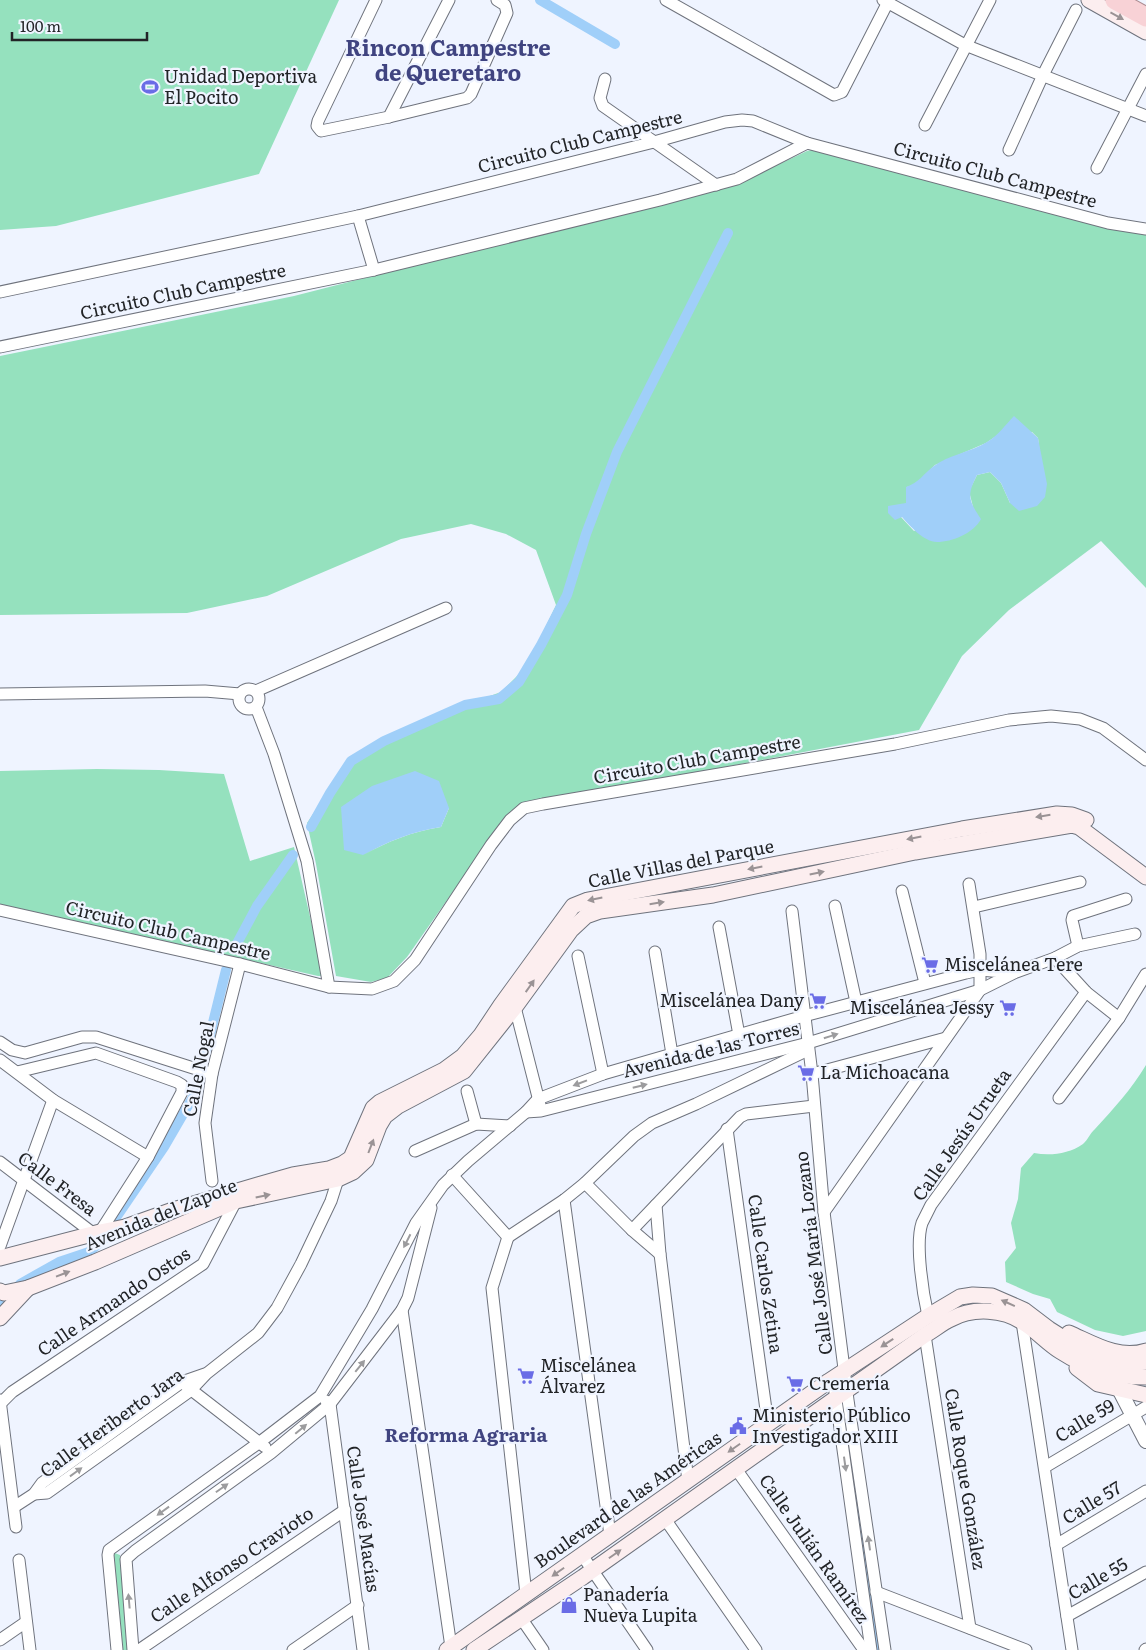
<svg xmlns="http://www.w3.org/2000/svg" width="1146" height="1650" viewBox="0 0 1146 1650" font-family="Literata,serif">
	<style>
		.green { fill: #95e1be; fill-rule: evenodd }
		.water { fill: #a0cff9 }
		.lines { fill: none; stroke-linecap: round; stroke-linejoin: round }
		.canal { stroke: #a0cff9; stroke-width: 10 }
		.minor-casing { stroke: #6f737d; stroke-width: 13 }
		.tertiary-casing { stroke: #6f737d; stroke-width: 16 }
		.secondary-casing { stroke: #6f737d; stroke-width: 17 }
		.trunk-casing { stroke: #ac8d92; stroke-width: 21 }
		.minor { stroke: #fff; stroke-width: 11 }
		.tertiary { stroke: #fff; stroke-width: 14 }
		.secondary { stroke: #fceeef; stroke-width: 15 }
		.trunk { stroke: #f8d2d6; stroke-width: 19 }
		.oneway { fill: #9a9395 }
		.oneway2 { fill: #9c9c9e }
		.labels { text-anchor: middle; stroke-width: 4.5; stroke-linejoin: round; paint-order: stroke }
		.poi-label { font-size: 18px; fill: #222427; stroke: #eff4ff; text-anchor: start }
		.street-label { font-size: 18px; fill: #222427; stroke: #eff4ff }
		.neighbourhood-label { font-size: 19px; font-weight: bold; fill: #404480; stroke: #eff4ff }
		.district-label { font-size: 22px; font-weight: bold; fill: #404480; stroke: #eff4ff }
	</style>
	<rect width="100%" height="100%" fill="#eff4ff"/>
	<!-- green -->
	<g class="green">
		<path d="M0 0H339L259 174 56 226 0 230Z"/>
		<path d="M816 149 1146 232V588L1101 541 1009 610 962 656 919 730 531 804 478 856 407 957 387 978 371 982 336 976 316 864 307 823 349 760 401 730 456 708 501 692 527 666 556 605 536 550 506 534 471 524 401 539 267 596 187 613 0 615V356L294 296 600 218 750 178 807 151ZM1002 432H1032L1038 438 1040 454 1010 503 1001 483 990 472 977 475 969 491 973 507 914 531 901 517 906 503 907 487 916 484 935 465 986 443ZM449 808 441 827C411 832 389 841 363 855Z"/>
		<path d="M97 769 159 770 224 774 250 861 294 847 323 973 322 976H318L0 904V771Z"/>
		<path d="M1146 1065V1331L1123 1336 1095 1330 1057 1312 1050 1299 1033 1294 1006 1282 1005 1262 1016 1248 1011 1223 1018 1199 1021 1168 1034 1153C1050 1156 1069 1154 1083 1144 1088 1140 1090 1133 1095 1129 1114 1108 1131 1090 1146 1065Z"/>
		<path d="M112 1552 120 1555 131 1650H123Z"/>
	</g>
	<!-- water -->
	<g class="water">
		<path d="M1014 416 1038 438 1047 484 1045 497 1037 506 1019 511 1010 503 1001 483 990 472 977 475C967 495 968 500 981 519 974 533 952 542 937 542 924 542 910 526 902 517L895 520 888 513V506L906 503V487C920 482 923 474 934 466 948 455 971 452 987 442 999 435 1005 425 1014 416Z"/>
		<path d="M415 771 439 781 449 808 441 827C411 832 389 841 363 855L344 850 341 807 372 786Z"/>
	</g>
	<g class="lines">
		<!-- canal -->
		<g class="canal">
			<path d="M540 0 615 44"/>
			<path d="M311 827 330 793 351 761 384 741 465 705 499 699 519 682 541 645 567 595 586 534 617 452 728 233"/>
			<path d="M235 947 257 906 293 855"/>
			<path d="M206 1051 226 970"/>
			<path d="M113 1222 164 1147 200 1085"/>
			<path d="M20 1284 59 1262 89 1252 106 1237"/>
			<path d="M0 1306 6 1299"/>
			<path d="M844 1414 879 1650"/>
		</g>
		<!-- minor casing -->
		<g class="minor-casing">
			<g id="minor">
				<path d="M376 0 318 121 317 126 321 131 389 117 467 98 471 94 507 13 505 5 497 0"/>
				<path d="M666 0 834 95 842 92 889 0"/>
				<path d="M883 0 965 45 1146 116"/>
				<path d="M605 79 600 98 603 106 716 185"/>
				<path d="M389 117 449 0"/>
				<path d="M925 125 990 0"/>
				<path d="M1009 150 1043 75 1076 10"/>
				<path d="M1097 168 1146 74"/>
				<path d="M358 216 374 270"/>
				<path d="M0 292 358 216 654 142 725 122 742 120 753 121 807 143 1108 223 1146 229"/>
				<path d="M0 347 374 270 660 200 737 179 807 143"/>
				<circle cx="249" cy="699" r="10"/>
				<path d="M256 691 446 608"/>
				<path d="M0 694 205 691 240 694"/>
				<path d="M256 707 274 754 307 861 329 987"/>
				<path d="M902 891 925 983"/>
				<path d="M835 906 856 1002"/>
				<path d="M974 907 1080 882"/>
				<path d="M0 910 240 964 329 987 372 989 394 981 415 960 491 845 510 820 524 808 543 804 895 744 1009 720 1051 716 1080 719 1103 728 1146 760"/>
				<path d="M792 911 812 1074 824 1212 848 1400 885 1650"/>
				<path d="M719 927 739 1035"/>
				<path d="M1078 946 1072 920 1073 916 1126 899"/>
				<path d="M655 952 672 1054"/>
				<path d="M578 956 603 1074"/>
				<path d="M1055 958 1086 992 1119 1018"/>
				<path d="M1014 973 980 970 966 973 804 1016 603 1074 538 1099 526 1112 541 1111 808 1043 980 990 1014 973 1055 958 1078 946 1135 934"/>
				<path d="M515 1007 540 1105"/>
				<path d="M0 1042 12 1050 25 1053 82 1037H96L212 1074"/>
				<path d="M0 1060 53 1100 148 1157"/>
				<path d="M17 1072 96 1053 177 1082 182 1085V1092L148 1157 100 1232"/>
				<path d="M812 1074 946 1038"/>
				<path d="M467 1091 476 1124"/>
				<path d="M1059 1098 1119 1018 1146 974"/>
				<path d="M727 1129 768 1424"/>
				<path d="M415 1151 476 1124 510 1126"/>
				<path d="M0 1162 94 1234"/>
				<path d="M452 1175 508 1237"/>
				<path d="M212 1181 205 1123 212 1074 240 964"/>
				<path d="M585 1183 632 1230 660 1254"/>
				<path d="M564 1200 610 1535"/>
				<path d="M656 1205 660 1254 688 1481"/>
				<path d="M824 1212 980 990V954L969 884"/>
				<path d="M632 1230 740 1117 746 1114 814 1106"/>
				<path d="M508 1237 492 1288 526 1594"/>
				<path d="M508 1237 564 1200 585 1183 634 1136 652 1123 696 1104 808 1050"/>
				<path d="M0 1246 53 1100"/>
				<path d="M402 1310 451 1647"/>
				<path d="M928 1316C923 1294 915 1244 922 1223 925 1217 928 1211 931 1205L1086 992"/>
				<path d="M1022 1322 1072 1650"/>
				<path d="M925 1335 970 1628"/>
				<path d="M833 1378 871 1650"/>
				<path d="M185 1385 265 1447"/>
				<path d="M0 1400 16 1527"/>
				<path d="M326 1401 330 1404 363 1650"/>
				<path d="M0 1404 12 1392 203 1264 236 1201"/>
				<path d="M1045 1467 1146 1407"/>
				<path d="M736 1469 864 1650"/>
				<path d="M34 1494 47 1493 190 1391 206 1374 258 1333 277 1308 301 1264 331 1201 338 1179"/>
				<path d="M14 1507 34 1494 42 1483 182 1382 205 1374"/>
				<path d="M665 1519 756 1650"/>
				<path d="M1056 1545 1146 1491"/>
				<path d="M582 1555 647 1650"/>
				<path d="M19 1560 30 1650"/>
				<path d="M876 1592 1026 1650"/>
				<path d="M1067 1616 1146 1572"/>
				<path d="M521 1618 543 1650"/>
				<path d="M0 1640 26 1622"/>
				<path d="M117 1650 108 1555 109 1550 260 1442 320 1396 372 1309 416 1223 443 1185 468 1161 526 1112"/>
				<path d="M133 1650 126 1559 135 1551 271 1453 330 1404 402 1310 408 1298 431 1208"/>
				<path d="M139 1650 345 1510"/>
				<path d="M293 1650 358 1605"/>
				<path d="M1145 1650 1146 1649"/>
			</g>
		</g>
		<!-- tertiary casing -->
		<g class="tertiary-casing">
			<path id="tertiary" d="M1119 1389 1146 1441"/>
		</g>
		<!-- secondary casing -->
		<g class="secondary-casing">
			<g id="secondary">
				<path d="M1089 0 1146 32"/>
				<path d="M0 1258 100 1232 125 1227 170 1211 258 1185 293 1175 329 1169 342 1164 351 1158 373 1108 380 1102 444 1070 463 1056 481 1035 501 1005 573 906 588 900 962 829 1057 814 1072 815 1086 820"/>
				<path d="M0 1291 4 1293 28 1288 95 1262 236 1201 338 1179 353 1172 366 1160 379 1126 385 1116 398 1106 464 1071 515 1007 571 930 586 916 600 911 713 895 915 852 1072 825 1079 827 1146 877"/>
				<path d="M0 1318 28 1288"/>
				<path d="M1069 1333C1094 1344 1119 1360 1146 1351"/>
				<path d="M1077 1368 1098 1384 1146 1395"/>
				<path d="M447 1650 829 1381 928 1316 960 1297 973 1295 992 1296 1024 1310 1049 1329 1098 1360 1108 1364 1121 1365 1146 1362"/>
				<path d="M474 1650 583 1577 925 1335C934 1330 942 1323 951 1319 973 1307 1004 1309 1024 1323 1037 1331 1047 1343 1060 1351 1088 1369 1113 1377 1146 1377"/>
			</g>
		</g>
		<!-- trunk casing -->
		<g class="trunk-casing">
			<path id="trunk" d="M1115 0 1146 17"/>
		</g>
		<!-- minor -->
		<use href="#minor" class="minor"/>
		<!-- tertiary -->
		<use href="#tertiary" class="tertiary"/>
		<!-- secondary -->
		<use href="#secondary" class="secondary"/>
		<!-- trunk -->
		<use href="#trunk" class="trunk"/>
	</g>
	<!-- one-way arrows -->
	<defs><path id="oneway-solid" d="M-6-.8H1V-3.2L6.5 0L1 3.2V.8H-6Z" transform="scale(1.25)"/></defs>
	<g class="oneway">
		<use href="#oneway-solid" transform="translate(1117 16) rotate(29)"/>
		<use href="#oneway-solid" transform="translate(1043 816) rotate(171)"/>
		<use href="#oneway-solid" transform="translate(914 838) rotate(169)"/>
		<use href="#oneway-solid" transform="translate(755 868) rotate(169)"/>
		<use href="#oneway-solid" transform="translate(817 873) rotate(-12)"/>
		<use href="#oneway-solid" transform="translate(595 899) rotate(168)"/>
		<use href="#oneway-solid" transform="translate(657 903) rotate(-9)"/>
		<use href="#oneway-solid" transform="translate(530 986) rotate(-55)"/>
		<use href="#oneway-solid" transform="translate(371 1146) rotate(-69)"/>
		<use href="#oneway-solid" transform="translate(263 1196) rotate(-12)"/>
		<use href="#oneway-solid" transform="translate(63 1274) rotate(-21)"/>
		<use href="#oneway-solid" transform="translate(1008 1303) rotate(-156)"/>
		<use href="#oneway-solid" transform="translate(887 1343) rotate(147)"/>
		<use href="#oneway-solid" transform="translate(734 1448) rotate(145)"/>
		<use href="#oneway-solid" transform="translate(615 1554) rotate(-35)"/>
		<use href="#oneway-solid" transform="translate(558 1572) rotate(145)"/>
	</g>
	<g class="oneway2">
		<use href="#oneway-solid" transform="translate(831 1036) rotate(-17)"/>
		<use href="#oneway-solid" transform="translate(580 1083) rotate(159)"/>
		<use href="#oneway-solid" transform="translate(640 1086) rotate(-14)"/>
		<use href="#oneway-solid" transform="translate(407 1241) rotate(117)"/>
		<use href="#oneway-solid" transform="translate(360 1366) rotate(-51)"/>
		<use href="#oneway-solid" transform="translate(301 1429) rotate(-40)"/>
		<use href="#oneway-solid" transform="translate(845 1464) rotate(82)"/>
		<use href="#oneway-solid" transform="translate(76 1472) rotate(-36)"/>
		<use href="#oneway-solid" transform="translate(222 1488) rotate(-35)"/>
		<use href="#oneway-solid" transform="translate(163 1511) rotate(144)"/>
		<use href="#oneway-solid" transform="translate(869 1543) rotate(-98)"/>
		<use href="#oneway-solid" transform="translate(129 1601) rotate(-95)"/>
	</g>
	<!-- icons -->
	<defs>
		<g id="stadium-bare" transform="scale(1.35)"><path d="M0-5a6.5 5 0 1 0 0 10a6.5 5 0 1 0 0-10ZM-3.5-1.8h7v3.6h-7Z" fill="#6a6ce6" stroke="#eff4ff" stroke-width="2.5" paint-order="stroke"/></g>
		<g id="supermarket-bare" transform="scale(1.35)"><path d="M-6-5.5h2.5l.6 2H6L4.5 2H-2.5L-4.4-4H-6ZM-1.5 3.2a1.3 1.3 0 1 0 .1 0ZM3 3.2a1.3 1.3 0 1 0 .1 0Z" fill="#6a6ce6" stroke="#eff4ff" stroke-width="2.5" paint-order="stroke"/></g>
		<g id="civic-bare" transform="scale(1.35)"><path d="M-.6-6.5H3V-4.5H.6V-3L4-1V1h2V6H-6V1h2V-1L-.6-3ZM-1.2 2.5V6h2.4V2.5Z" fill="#6a6ce6" stroke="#eff4ff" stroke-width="2.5" paint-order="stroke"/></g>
		<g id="shop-bare" transform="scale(1.35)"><path d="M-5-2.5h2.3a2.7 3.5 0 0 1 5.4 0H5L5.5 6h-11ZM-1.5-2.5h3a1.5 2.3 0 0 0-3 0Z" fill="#6a6ce6" stroke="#eff4ff" stroke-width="2.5" paint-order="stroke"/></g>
	</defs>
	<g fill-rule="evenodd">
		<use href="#stadium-bare" x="150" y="87"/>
		<use href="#supermarket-bare" x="930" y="965"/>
		<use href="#supermarket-bare" x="818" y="1001"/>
		<use href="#supermarket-bare" x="1008" y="1008"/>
		<use href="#supermarket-bare" x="806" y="1073"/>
		<use href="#supermarket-bare" x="526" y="1376"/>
		<use href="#supermarket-bare" x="795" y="1384"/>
		<use href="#civic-bare" x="738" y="1426"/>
		<use href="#shop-bare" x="569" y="1605"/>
	</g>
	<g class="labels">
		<!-- poi labels -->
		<g class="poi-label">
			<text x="164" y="83">Unidad Deportiva<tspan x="164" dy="21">El Pocito</tspan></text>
			<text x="944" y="971">Miscelánea Tere</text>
			<text x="804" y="1007" text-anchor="end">Miscelánea Dany</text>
			<text x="994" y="1014" text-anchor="end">Miscelánea Jessy</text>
			<text x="820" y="1079">La Michoacana</text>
			<text x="540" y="1372">Miscelánea<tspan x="540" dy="21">Álvarez</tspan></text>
			<text x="809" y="1390">Cremería</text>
			<text x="752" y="1422">Ministerio Público<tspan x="752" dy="21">Investigador XIII</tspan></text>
			<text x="583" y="1601">Panadería<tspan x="583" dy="21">Nueva Lupita</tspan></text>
		</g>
		<!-- street labels -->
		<g class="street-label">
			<text transform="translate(580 142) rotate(-14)" y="6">Circuito Club Campestre</text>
			<text transform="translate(995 175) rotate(15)" y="6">Circuito Club Campestre</text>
			<text transform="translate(183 292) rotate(-12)" y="6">Circuito Club Campestre</text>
			<text transform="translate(697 760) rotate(-10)" y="6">Circuito Club Campestre</text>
			<text transform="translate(681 864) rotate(-11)" y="6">Calle Villas del Parque</text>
			<text transform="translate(168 931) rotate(13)" y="6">Circuito Club Campestre</text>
			<text transform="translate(711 1050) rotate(-14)" y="6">Avenida de las Torres</text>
			<text transform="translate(199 1069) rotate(-79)" y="6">Calle Nogal</text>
			<text transform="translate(962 1135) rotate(-55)" y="6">Calle Jesús Urueta</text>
			<text transform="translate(57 1184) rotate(37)" y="6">Calle Fresa</text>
			<text transform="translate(161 1215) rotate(-22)" y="6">Avenida del Zapote</text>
			<text transform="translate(814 1253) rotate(-97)" y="6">Calle José María Lozano</text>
			<text transform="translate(765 1274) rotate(82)" y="6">Calle Carlos Zetina</text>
			<text transform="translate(114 1302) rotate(-34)" y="6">Calle Armando Ostos</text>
			<text transform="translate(1085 1421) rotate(-31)" y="6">Calle 59</text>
			<text transform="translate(112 1423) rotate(-36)" y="6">Calle Heriberto Jara</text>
			<text transform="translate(965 1479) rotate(81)" y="6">Calle Roque González</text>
			<text transform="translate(628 1500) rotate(-35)" y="6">Boulevard de las Américas</text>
			<text transform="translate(1092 1503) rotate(-31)" y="6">Calle 57</text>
			<text transform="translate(363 1519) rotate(82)" y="6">Calle José Macías</text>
			<text transform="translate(814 1549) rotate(55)" y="6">Calle Julián Ramírez</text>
			<text transform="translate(232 1565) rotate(-34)" y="6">Calle Alfonso Cravioto</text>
			<text transform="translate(1098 1579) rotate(-30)" y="6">Calle 55</text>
		</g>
		<!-- neighbourhood labels -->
		<g class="neighbourhood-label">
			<text x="466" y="1442">Reforma Agraria</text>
		</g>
		<!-- district labels -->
		<g class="district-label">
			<text x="448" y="56">Rincon Campestre<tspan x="448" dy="25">de Queretaro</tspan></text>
		</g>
	</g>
	<!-- scale -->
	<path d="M12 32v8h135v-8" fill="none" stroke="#222427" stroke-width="2.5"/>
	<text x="20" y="32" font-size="15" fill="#222427" stroke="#eff4ff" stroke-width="4" paint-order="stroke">100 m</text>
</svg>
